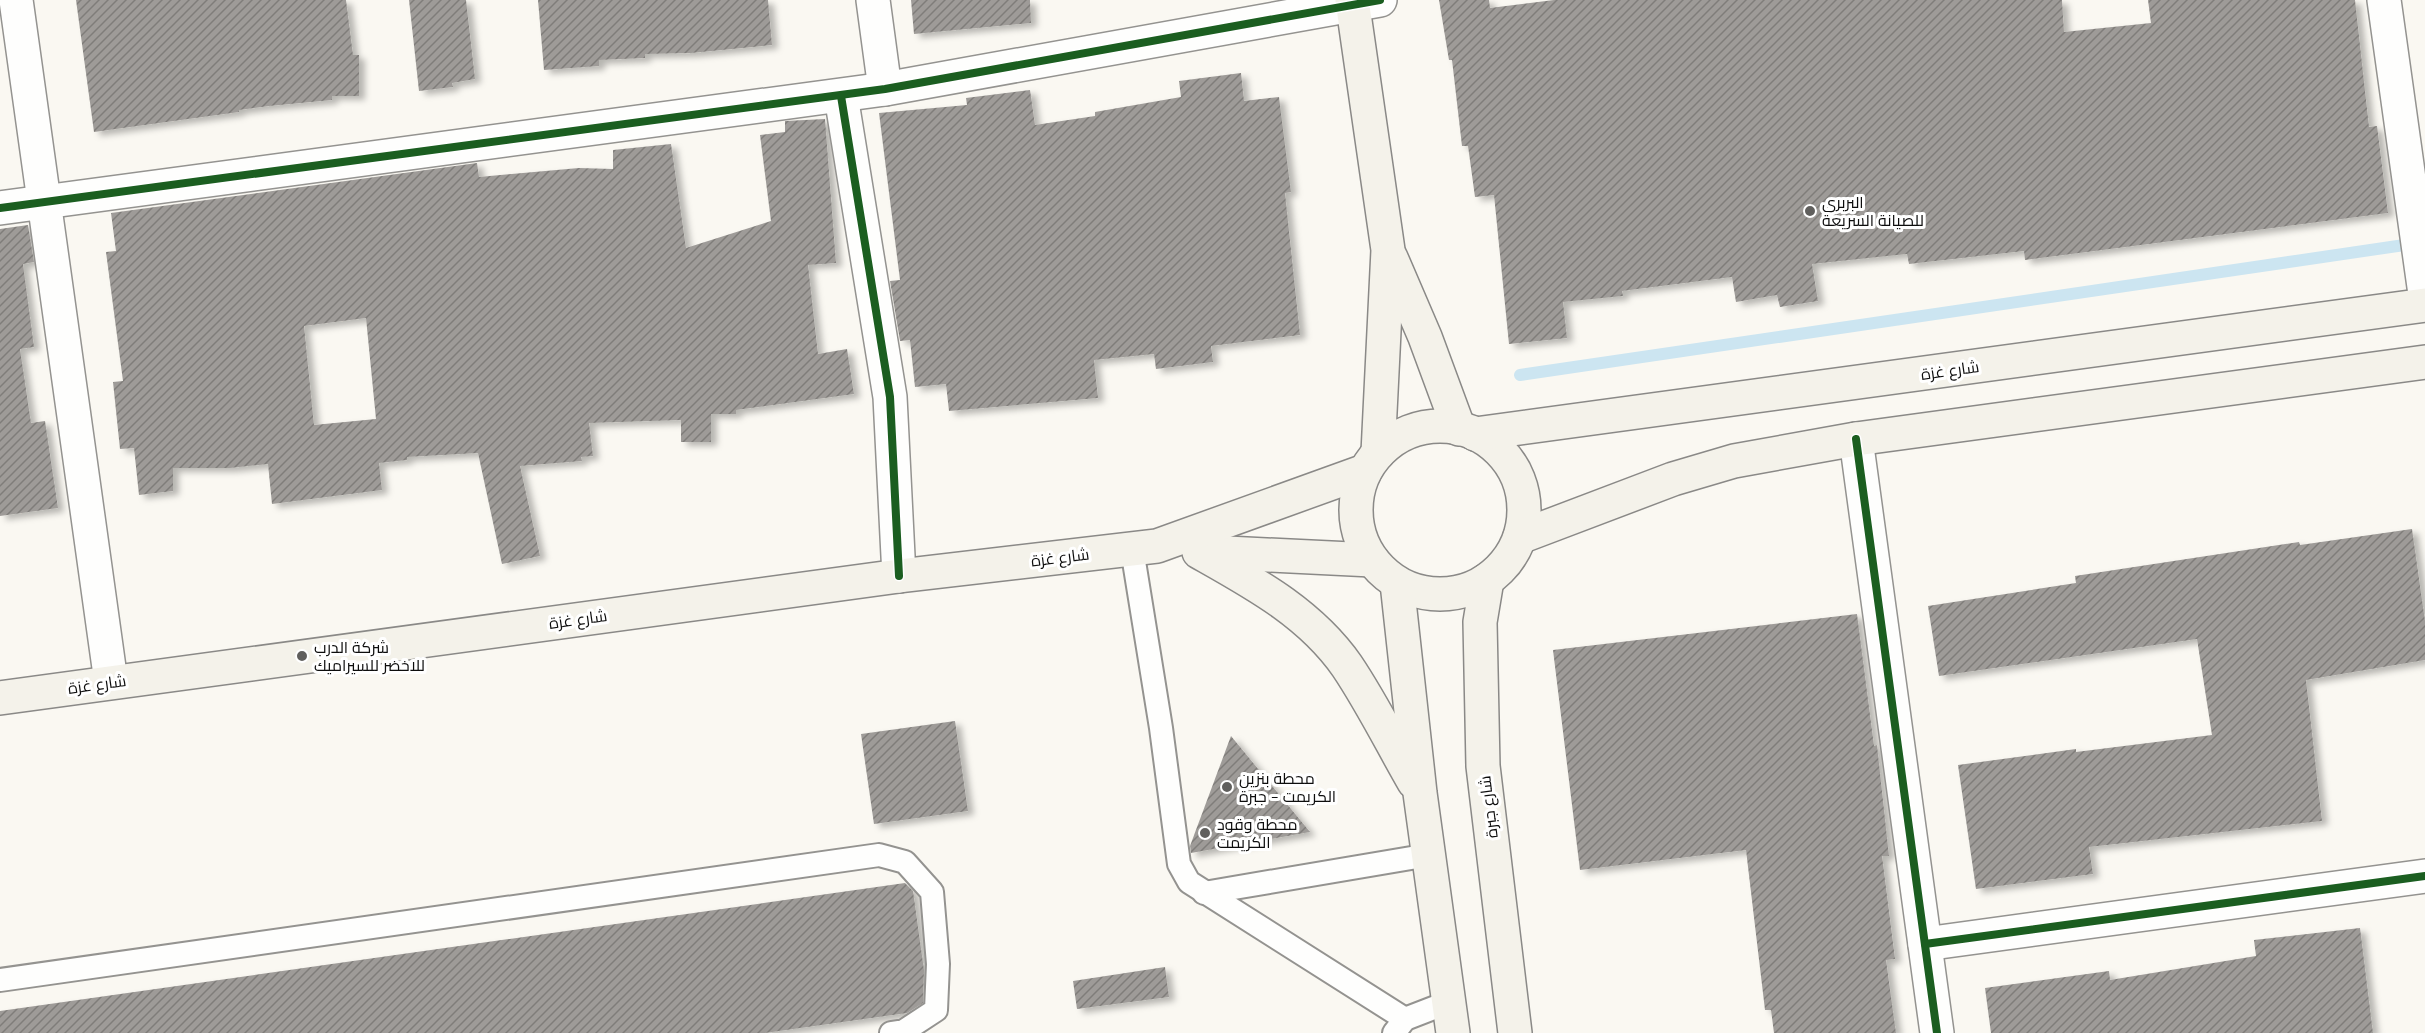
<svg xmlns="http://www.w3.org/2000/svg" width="2425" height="1033" viewBox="0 0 2425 1033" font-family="'Playfair Display',Cairo,serif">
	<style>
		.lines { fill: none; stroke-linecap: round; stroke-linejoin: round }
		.stream { stroke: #cce5f1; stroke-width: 12 }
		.building { fill: url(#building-hatch); fill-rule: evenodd; filter: url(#shadow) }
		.lane-casing { stroke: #949390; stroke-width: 26 }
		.street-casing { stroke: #949390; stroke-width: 36 }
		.secondary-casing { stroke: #8a8987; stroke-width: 36 }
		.lane { stroke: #fefefd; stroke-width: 22 }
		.street { stroke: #fefefd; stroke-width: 33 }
		.secondary { stroke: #f4f2ea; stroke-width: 33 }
		.cycleway-casing { stroke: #fff; stroke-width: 11 }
		.cycleway { stroke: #1b5e20; stroke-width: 8 }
		.poi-dot { fill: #605f5d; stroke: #fff; stroke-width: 2 }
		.labels { text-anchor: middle; stroke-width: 6; stroke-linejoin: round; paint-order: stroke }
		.poi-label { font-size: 16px; fill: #0d0d0d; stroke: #fff; text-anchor: start }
		.street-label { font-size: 16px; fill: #0d0d0d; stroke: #fff }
	</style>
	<defs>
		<pattern id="building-hatch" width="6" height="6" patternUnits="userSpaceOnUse" patternTransform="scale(1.5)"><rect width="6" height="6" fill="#9e9b98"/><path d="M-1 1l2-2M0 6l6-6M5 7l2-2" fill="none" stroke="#7f7d7a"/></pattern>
		<filter id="shadow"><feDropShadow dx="6" dy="4" stdDeviation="3" flood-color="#0004"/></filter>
	</defs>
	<rect width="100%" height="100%" fill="#faf8f2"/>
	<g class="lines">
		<!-- stream -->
		<path class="stream" d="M1520 375 2418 243"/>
	</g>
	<!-- building -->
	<g class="building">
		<path d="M76 0H346L353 55H359V96H332V100L269 106 239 110V112L94 132Z"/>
		<path d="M409 0H466L475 79 452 83 453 87 419 91Z"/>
		<path d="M538 0H768L772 45 691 53 645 54V58L599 60V66L544 70Z"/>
		<path d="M911 0H1030L1031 23 914 34Z"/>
		<path d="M1439 0H1489L1490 8 1554 0H2062L2064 32 2151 23 2148 0H2355L2369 127 2377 126 2388 213 2025 260 2024 251 1909 264 1907 254 1812 264 1818 301 1780 307 1777 295 1736 302 1732 277 1622 291 1623 296 1563 302 1567 338 1509 344 1494 195 1475 197 1468 146H1462L1452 60H1449Z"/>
		<path d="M1241 73 1244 101 1279 97 1291 192 1285 193 1300 335 1211 346 1213 362 1156 369 1154 354 1094 360 1098 398 949 411 946 384 915 387 910 340 900 341 890 281 900 280 879 113 967 105 966 98 1030 90 1035 125 1095 116V112L1181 97 1179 81Z"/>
		<path d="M825 119 836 263 808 265 818 354 847 349 854 394 736 410V414H711V442H681V420L589 423 593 456 581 457 582 461 520 466 540 556 502 564 478 453 407 457V460L379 463 382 490 272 504 268 464 230 468H173V491L139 495 134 448 120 449 113 382 123 381 106 252 116 251 111 213 477 163 479 177 579 168 613 169V150L671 144 686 248 771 221 760 135 785 132V121ZM366 318 376 419 314 425 304 326Z"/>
		<path d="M28 225 34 262 23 264 34 347 20 349 31 423 45 421 58 508 0 516V229Z"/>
		<path d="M2412 529 2425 621V660L2306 680 2322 821 2089 847 2093 874 1976 889 1958 765 2076 749V752L2212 735 2197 639 1939 676 1928 606 2076 583 2075 576 2299 542 2300 545Z"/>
		<path d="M1857 614 1874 746 1877 745 1889 856H1882L1895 959 1886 960 1896 1033H1774L1771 1010H1765L1746 850 1580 870 1553 650Z"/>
		<path d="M955 721 968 811 874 824 861 734Z"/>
		<path d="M1231 736 1310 832 1191 853 1190 846Z"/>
		<path d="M905 883 913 891 924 970 923 1003 907 1013 765 1033H0V1011Z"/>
		<path d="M2360 928 2373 1033H1991L1985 988 2109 971 2110 980 2256 956 2254 940Z"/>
		<path d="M1165 967 1169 997 1077 1009 1073 981Z"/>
	</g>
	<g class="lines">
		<!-- lane casing -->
		<g class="lane-casing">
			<g id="lane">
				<path d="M1132 549 1161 728 1179 864 1189 882 1405 1019"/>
				<path d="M1204 893 1429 855"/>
				<path d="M0 980 879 855 905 862 932 892 938 964 936 1010 904 1031 891 1033"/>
				<path d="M1394 1033 1405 1019 1449 1002"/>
			</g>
		</g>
		<!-- street casing -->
		<g class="street-casing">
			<g id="street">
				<path d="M16 0 111 682"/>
				<path d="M873 0 885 89"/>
				<path d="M2384 0 2425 294"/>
				<path d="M841 96 890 397 899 576"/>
				<path d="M0 208 885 89 1380 0"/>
				<path d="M1856 439 1937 1033"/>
				<path d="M1925 944 2425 876"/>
			</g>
		</g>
		<!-- secondary casing -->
		<g class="secondary-casing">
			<g id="secondary">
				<path d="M1352 0 1388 250 1378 453"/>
				<path d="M1391 258 1425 337 1459 429"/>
				<circle cx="1440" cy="510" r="84"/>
				<path d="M1475 434 2425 305"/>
				<path d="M1520 537 1673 479 1734 461 1856 439 2425 362"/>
				<path d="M1199 552C1254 583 1310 613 1347 666 1372 703 1392 744 1414 782"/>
				<path d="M1207 552 1372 560"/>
				<path d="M1487 580 1480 622 1483 766 1515 1033"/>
				<path d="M1397 583 1420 793 1453 1033"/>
				<path d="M0 698 899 576 1157 546 1365 471"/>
			</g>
		</g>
		<!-- lane -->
		<use href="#lane" class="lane"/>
		<!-- street -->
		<use href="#street" class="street"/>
		<!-- secondary -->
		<use href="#secondary" class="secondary"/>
		<!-- cycleway casing -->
		<g class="cycleway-casing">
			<g id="cycleway">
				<path d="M841 96 890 397 899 576"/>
				<path d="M0 208 885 89 1380 0"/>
				<path d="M1856 439 1937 1033"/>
				<path d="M1925 944 2425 876"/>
			</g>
		</g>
		<!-- cycleway -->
		<use href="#cycleway" class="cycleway"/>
	</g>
	<!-- markers -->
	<g class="poi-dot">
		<circle cx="1810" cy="211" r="6"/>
		<circle cx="302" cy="656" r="6"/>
		<circle cx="1227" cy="787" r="6"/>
		<circle cx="1205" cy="833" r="6"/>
	</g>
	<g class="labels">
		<!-- poi labels -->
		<g class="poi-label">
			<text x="1822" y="208">البربري<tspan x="1822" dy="18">للصيانة السريعة</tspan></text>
			<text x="314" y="653">شركة الدرب<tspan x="314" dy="18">للاخضر للسيراميك</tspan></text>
			<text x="1239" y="784">محطة بنزين<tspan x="1239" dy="18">الكريمت - جبرة</tspan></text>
			<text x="1217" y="830">محطة وقود<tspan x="1217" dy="18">الكريمت</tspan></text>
		</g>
		<!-- street labels -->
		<g class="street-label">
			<text transform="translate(1950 370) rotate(-8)" y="6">شارع غزة</text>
			<text transform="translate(1060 557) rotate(-7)" y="6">شارع غزة</text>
			<text transform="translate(578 619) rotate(-8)" y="6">شارع غزة</text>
			<text transform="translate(97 684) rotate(-8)" y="6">شارع غزة</text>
			<text transform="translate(1488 807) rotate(-97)" y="6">شارع جبرة</text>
		</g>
	</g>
</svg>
